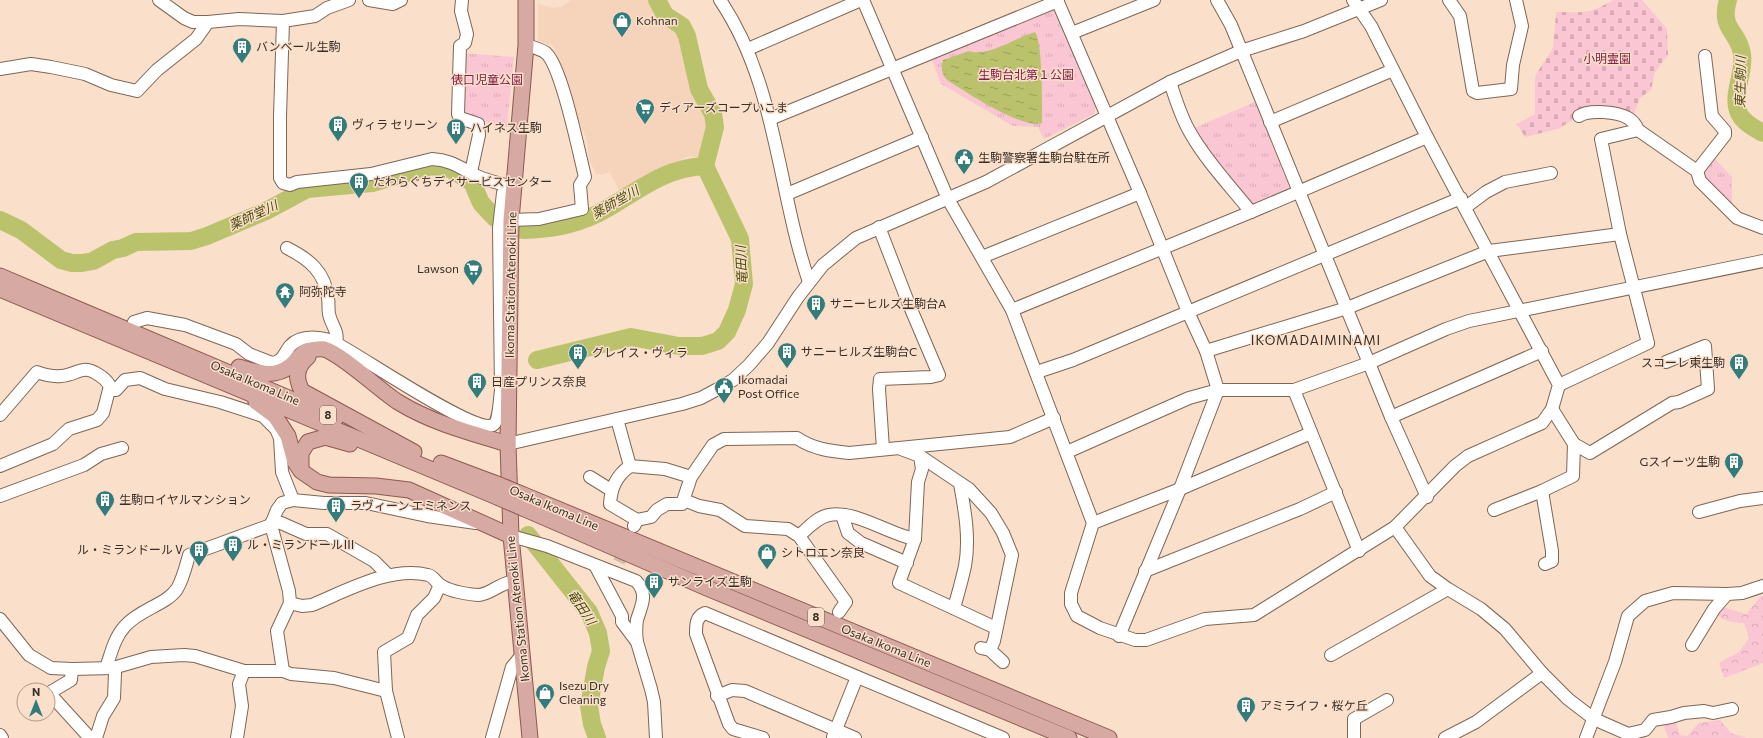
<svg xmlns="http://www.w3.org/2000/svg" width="1763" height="738" viewBox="0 0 1763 738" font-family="Commissioner,'Noto Sans JP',sans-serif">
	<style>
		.built { fill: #f6d4bc }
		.forest { fill: url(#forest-crowns) }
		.cemetery { fill: url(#cemetery-stones) }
		.park { fill: url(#park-tufts) }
		.water { fill: url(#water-ripples) }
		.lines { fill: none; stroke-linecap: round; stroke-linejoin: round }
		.river { stroke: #bbc26c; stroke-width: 18 }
		.minor-tunnel { stroke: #d3bcaa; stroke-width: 12; stroke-dasharray: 12 6; stroke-linecap: butt }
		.minor-casing { stroke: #7e6655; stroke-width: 14 }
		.major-casing { stroke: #8d594f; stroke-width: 17 }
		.minor { stroke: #fff; stroke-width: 12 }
		.major { stroke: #d6a9a2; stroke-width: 15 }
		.major-bridge-casing { stroke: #8d594f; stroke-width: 17; stroke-linecap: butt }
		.major-bridge { stroke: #d6a9a2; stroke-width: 15 }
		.labels { text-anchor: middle; stroke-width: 3; stroke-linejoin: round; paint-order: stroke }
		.shield { fill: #fadfcb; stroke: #736458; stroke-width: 1 }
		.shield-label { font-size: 11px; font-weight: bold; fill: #392f27 }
		.poi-label { font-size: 12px; fill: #392f27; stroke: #fadfcb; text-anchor: start }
		.park-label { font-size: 12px; fill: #861f47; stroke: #fadfcb }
		.street-label { font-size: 12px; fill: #392f27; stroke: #fadfcb }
		.water-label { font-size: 13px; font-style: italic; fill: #4b4e0c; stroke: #fadfcb }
		.neighbourhood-label { font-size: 13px; letter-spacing: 1px; fill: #392f27; stroke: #fadfcb }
	</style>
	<defs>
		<pattern id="forest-crowns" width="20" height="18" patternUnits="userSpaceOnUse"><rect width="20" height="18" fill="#fbc6d3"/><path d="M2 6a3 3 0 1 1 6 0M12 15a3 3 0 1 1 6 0" fill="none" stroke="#d8aab5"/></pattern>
		<pattern id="cemetery-stones" width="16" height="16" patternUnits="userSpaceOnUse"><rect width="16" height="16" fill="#fbc6d3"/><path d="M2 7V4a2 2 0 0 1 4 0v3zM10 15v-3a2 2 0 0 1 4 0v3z" fill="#d8aab5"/></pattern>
		<pattern id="park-tufts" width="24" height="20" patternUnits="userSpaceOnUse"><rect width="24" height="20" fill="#fbc6d3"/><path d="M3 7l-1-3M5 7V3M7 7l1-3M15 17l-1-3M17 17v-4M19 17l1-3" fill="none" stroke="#d8aab5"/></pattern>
		<pattern id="water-ripples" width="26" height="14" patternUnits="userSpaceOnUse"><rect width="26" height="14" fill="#bbc26c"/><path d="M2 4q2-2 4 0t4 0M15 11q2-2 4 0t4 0" fill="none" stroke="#999e59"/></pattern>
	</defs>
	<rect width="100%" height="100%" fill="#fadfcb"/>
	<!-- built -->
	<path class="built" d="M571 0H655L660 14 679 30 682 36 692 82 710 118V125L703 157 698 158 690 156 645 175 619 191 610 172 601 175 596 174 589 159 587 140 576 115 567 80 553 46 538 41V4L552 8 561 7Z"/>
	<!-- forest -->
	<g class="forest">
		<path d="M1761 596H1763V663L1724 678 1719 663 1739 652 1749 638 1744 623C1732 623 1724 621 1715 613L1723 607 1746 614Z"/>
		<path d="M1720 720 1731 733 1747 738H1668L1664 726 1665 722H1676L1680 735 1687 736 1699 723Z"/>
	</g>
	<!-- cemetery -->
	<path class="cemetery" d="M1613 0H1642L1667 29 1668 55 1655 72 1651 90 1640 98 1633 117 1627 114 1576 118 1558 129 1525 137 1517 124 1535 114V76L1553 48 1556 12C1583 12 1589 15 1613 0Z"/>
	<!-- park -->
	<g class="park">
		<path d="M1050 9 1054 10 1096 106 1094 114 1044 139 1038 127 1013 126 941 84 931 58Z"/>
		<path d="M463 53 514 57 507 127 462 117Z"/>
		<path d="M1255 102 1290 187 1289 192 1255 206 1252 205 1192 129Z"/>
		<path d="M1714 158 1732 177V209L1724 201 1722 194 1704 179 1705 171Z"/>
	</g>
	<!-- water -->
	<path class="water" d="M1035 32C1043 43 1042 106 1042 123 1023 130 966 92 947 80 941 73 941 69 943 60L969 51C987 58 1017 37 1035 32Z"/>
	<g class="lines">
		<!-- river -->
		<g class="river">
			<path d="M1728 0C1719 30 1739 31 1742 54 1745 72 1732 93 1738 111 1742 122 1754 128 1763 133"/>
			<path d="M0 220 21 230 61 260 72 263H82L93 261 113 250 123 248 136 242 191 241 207 236 266 211 307 189 372 183 431 166 450 169 472 182 481 203 495 218"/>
			<path d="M523 230C550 229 572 226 597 214 634 195 660 168 705 166"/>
			<path d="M537 360 631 337 679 346H702L718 341 727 332 737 310 744 284 740 239 705 166 715 127 713 114 699 89 687 36 682 26 665 15 657 0"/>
			<path d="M528 535 589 612 598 633 601 651 596 667 589 706 592 724 597 738"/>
		</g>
		<!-- minor-tunnel -->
		<path class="minor-tunnel" d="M619 562 627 544"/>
		<!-- minor casing -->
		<g class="minor-casing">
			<g id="minor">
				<path d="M159 0 184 18 193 22H208L239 19 283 21 315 16 327 8 349 0"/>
				<path d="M369 0 393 4 401 0"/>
				<path d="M462 0 461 11 467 34 465 43 460 46 458 114 460 118 478 124 479 135 471 172"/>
				<path d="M720 0C777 84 777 188 809 282"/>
				<path d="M863 0 948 199 1012 310 1093 523 1071 593V604L1077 616 1100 628 1135 640H1146L1205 619 1254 615 1395 527 1455 466 1468 456 1542 423 1552 409 1559 385 1427 137 1371 26 1353 0"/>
				<path d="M1057 0 1140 193 1188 312 1206 351 1218 390 1180 489 1119 636"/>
				<path d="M1217 0 1231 25 1391 417 1427 497"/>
				<path d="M1449 0 1460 16 1473 91 1477 93 1511 89 1513 65 1522 26 1516 0"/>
				<path d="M283 21 280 116V178L283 183 290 185 297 182 371 174 432 159C452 160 460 168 477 176 488 181 502 184 513 187"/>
				<path d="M1072 33 1154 0"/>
				<path d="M748 49 861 0"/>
				<path d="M0 69 31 64 51 67 85 74 111 85 137 91 157 70 196 39 208 22"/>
				<path d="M1170 82C1176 100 1181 118 1191 134 1207 162 1231 187 1251 212"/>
				<path d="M1579 116C1589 109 1618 112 1628 118 1633 121 1636 125 1638 130"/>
				<path d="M770 119 1058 1"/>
				<path d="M1270 122 1393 70"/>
				<path d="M1697 171 1725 135V131L1712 116 1705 56"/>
				<path d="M787 194 922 137"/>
				<path d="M1466 207 1486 192 1505 182 1551 173"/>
				<path d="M511 220 539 219 582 209 580 185 585 177C579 153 562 67 546 53 541 49 532 47 526 45"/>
				<path d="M879 227 908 302 939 375 931 377 880 379 879 389 883 449"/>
				<path d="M287 248C309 259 325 272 328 298 329 303 328 309 329 314 331 325 339 331 336 342"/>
				<path d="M982 257 1140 193"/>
				<path d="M1012 310 1251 212 1427 137"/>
				<path d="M134 322 147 318 185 325 236 344 249 354 272 363C283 362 284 353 290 346 300 335 318 337 330 340 356 352 473 434 493 425 499 422 500 397 501 390L499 228 503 193"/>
				<path d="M1206 351 1347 308 1489 251 1620 234"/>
				<path d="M1037 372 1073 360 1461 198"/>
				<path d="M1559 385 1648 343 1620 234 1601 139 1638 130 1697 171 1700 181 1737 218 1763 228"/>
				<path d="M110 389 116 390 125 380 140 378 165 389 220 402 263 416 276 429 280 438 282 472 293 500 324 503H366L427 516 476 523"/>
				<path d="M1294 390 1359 551"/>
				<path d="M0 415 37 372C45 375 52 377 61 376 78 375 82 363 99 375 104 378 107 381 110 386L103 413 97 420 69 429 53 444 0 466"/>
				<path d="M1391 417 1542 351"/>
				<path d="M617 419 630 466 665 469 691 477"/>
				<path d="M508 444 682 404 701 398 716 390 733 380 749 365 768 343 798 297 823 265 856 238 986 182 1170 82 1241 51 1304 31 1381 0"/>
				<path d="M1574 444 1590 453 1672 403 1679 402 1708 389 1705 346 1666 362"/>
				<path d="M901 449 920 456 969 489 991 513 1003 533 1012 555 994 641 990 650"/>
				<path d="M1067 452 1189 398 1218 390H1294L1369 363 1446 329 1469 321 1763 261"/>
				<path d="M920 456 922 469 918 482 915 539 899 583 996 628"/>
				<path d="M630 466C616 476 611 488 610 504L637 520 634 526"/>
				<path d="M590 477 611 490"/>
				<path d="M1542 491 1552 551V561L1545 564"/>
				<path d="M0 496 84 465 101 454 122 448"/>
				<path d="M684 500 699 506 720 510 745 526 788 529 799 536 846 602 839 612"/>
				<path d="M1494 510 1542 491 1573 476 1574 444 1552 409"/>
				<path d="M1699 512 1740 501 1763 498"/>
				<path d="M842 515 848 533 861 543 907 563"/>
				<path d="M637 520 651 517 657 510 667 504H682L691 477 713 445 724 439 797 438C813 449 830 451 849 453L1010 437 1054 418"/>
				<path d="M272 522 281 523 306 534H327L374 561 388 575"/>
				<path d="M1093 523 1180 489 1311 433"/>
				<path d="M1395 527 1430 576 1448 589 1481 609 1505 629 1542 673 1568 699 1594 719 1628 734 1632 738"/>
				<path d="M511 536 547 546 636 581C649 594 641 606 637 620 636 627 636 635 637 642"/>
				<path d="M799 536C807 529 817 517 829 515 856 510 888 534 915 539"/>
				<path d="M596 567 622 616V622L637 642 651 689 654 702 656 738"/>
				<path d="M1145 571 1300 509 1336 492"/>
				<path d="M290 603 302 606 312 605C346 591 390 566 428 575 433 576 435 581 439 584 448 591 467 594 478 595 490 595 499 583 514 581"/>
				<path d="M954 608C958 594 962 580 965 566 970 539 965 511 960 484"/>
				<path d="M0 619 29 655 51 668 72 669 113 668 151 657 184 655 195 656 244 671H283L291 674 334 678 386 691 398 738"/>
				<path d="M1692 645 1714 609 1727 594"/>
				<path d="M981 648 990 650 1003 662"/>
				<path d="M1331 655 1448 589"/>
				<path d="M106 668C111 654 114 638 125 626 140 609 166 605 177 589 183 579 186 566 189 555L271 525"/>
				<path d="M72 669 71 680 49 693 90 738"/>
				<path d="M283 671 277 631 290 603 289 591 271 525 277 510 282 503 293 500"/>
				<path d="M386 691 384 652 408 638 417 615 434 598 440 585"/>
				<path d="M717 696 732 690 745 691 855 738"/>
				<path d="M1628 734 1645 730 1653 720 1671 717 1684 713 1704 711 1713 713 1732 709"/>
				<path d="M0 735 2 738"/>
				<path d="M833 737 857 677"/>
				<path d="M96 738 103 716 114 698 115 673 113 668"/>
				<path d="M237 738 242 706 239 684 244 671"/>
				<path d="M492 738 512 667 522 655"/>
				<path d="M763 738 733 729 729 724 696 634C696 624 696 617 705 613L1003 738"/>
				<path d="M1354 738V719L1387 700"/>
				<path d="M1445 738 1476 722 1542 673"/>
				<path d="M1586 738 1615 662 1628 616 1645 601 1673 593 1727 594 1742 593 1763 586"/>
			</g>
		</g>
		<!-- major casing -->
		<g class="major-casing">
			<g id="major">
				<path d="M526 0V45L511 220 508 444 511 536 530 738"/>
				<path d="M0 276C112 324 225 370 336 418"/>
				<path d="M0 289 497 497"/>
				<path d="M308 357C296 367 295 378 302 391L414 452"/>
				<path d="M239 367C257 372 274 379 290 366 296 362 299 355 306 351 311 350 318 348 324 349 342 354 379 390 398 402 432 423 471 433 508 444"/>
				<path d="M256 402 275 416 288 436 295 462 301 471 317 482 329 485 376 486 409 490 511 536"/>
				<path d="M441 463 497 484"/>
				<path d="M301 470V453L308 442 325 437 350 444"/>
				<path d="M524 495 1109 738"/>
				<path d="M525 509 707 588 1069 738"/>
			</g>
		</g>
		<!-- minor -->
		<use href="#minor" class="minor"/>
		<!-- major -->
		<use href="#major" class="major"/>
		<!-- major-bridge casing -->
		<g class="major-bridge-casing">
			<g id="major-bridge">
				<path d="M497 484 524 495"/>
				<path d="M497 497 525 509"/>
			</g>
		</g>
		<!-- major-bridge -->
		<use href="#major-bridge" class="major-bridge"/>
	</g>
	<!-- icons -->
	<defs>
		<g id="shop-pin" transform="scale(1)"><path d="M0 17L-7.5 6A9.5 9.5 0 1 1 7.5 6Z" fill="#337c7c" stroke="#fadfcb"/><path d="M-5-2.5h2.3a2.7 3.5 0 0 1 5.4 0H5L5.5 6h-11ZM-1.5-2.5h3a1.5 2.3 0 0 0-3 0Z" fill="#fff"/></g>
		<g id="building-pin" transform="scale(1)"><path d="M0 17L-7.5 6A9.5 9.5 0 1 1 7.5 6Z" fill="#337c7c" stroke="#fadfcb"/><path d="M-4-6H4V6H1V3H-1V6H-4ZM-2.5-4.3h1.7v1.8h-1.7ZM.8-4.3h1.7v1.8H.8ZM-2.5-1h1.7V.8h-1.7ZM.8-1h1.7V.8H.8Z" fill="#fff"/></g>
		<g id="supermarket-pin" transform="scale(1)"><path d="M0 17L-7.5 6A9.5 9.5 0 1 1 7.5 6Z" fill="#337c7c" stroke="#fadfcb"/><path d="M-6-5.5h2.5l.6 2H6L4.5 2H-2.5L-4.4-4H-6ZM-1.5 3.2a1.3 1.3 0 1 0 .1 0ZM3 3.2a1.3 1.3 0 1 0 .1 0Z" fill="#fff"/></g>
		<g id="civic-pin" transform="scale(1)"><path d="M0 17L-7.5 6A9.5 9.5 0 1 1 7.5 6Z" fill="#337c7c" stroke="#fadfcb"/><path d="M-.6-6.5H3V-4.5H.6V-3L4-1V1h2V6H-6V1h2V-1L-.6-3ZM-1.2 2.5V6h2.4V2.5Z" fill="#fff"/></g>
		<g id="temple-pin" transform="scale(1)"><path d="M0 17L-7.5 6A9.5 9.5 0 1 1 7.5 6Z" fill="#337c7c" stroke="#fadfcb"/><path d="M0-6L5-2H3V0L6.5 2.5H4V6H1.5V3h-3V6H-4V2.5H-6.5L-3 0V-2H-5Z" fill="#fff"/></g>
	</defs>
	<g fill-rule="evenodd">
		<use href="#shop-pin" x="622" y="21"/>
		<use href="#building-pin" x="242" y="47"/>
		<use href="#supermarket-pin" x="645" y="108"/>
		<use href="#building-pin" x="338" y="125"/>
		<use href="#building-pin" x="456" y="128"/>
		<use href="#civic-pin" x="964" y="158"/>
		<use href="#building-pin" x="359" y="182"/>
		<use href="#supermarket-pin" x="473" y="269"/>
		<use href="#temple-pin" x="285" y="292"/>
		<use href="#building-pin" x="816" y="304"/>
		<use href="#building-pin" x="787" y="352"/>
		<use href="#building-pin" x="578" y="353"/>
		<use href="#building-pin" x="1739" y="363"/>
		<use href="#building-pin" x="477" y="382"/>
		<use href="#civic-pin" x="724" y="387"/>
		<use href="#building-pin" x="1734" y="462"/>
		<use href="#building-pin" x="105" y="500"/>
		<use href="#building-pin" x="336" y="506"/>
		<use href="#building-pin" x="233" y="545"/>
		<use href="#building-pin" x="199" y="550"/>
		<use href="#shop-pin" x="767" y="553"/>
		<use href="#building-pin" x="654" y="582"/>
		<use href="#shop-pin" x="545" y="693"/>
		<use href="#building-pin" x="1246" y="706"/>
	</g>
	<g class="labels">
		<!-- shield labels -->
		<g class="shield">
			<rect x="320" y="406" width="16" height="18" rx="3"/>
			<rect x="808" y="608" width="16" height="18" rx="3"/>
		</g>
		<g class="shield-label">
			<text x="328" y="419">8</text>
			<text x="816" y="621">8</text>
		</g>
		<!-- poi labels -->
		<g class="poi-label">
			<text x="636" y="25">Kohnan</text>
			<text x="256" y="51">バンベール生駒</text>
			<text x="659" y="112">ディアーズコープいこま</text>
			<text x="352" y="129">ヴィラ セリーン</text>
			<text x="470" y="132">ハイネス生駒</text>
			<text x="978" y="162">生駒警察署生駒台駐在所</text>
			<text x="373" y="186">たわらぐちディサービスセンター</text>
			<text x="459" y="273" text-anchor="end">Lawson</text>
			<text x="299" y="296">阿弥陀寺</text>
			<text x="830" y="308">サニーヒルズ生駒台A</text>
			<text x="801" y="356">サニーヒルズ生駒台C</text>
			<text x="592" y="357">グレイス・ヴィラ</text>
			<text x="1725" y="367" text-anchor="end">スコーレ東生駒</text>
			<text x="738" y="384">Ikomadai<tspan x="738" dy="14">Post Office</tspan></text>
			<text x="491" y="386">日産プリンス奈良</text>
			<text x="1720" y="466" text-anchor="end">Gスイーツ生駒</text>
			<text x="119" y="504">生駒ロイヤルマンション</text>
			<text x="350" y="510">ラヴィーン エミネンス</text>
			<text x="247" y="549">ル・ミランドールⅢ</text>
			<text x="185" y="554" text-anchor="end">ル・ミランドールⅤ</text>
			<text x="781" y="557">シトロエン奈良</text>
			<text x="668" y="586">サンライズ生駒</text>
			<text x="559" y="690">Isezu Dry<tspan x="559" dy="14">Cleaning</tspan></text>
			<text x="1260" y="710">アミライフ・桜ケ丘</text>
		</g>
		<!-- park labels -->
		<g class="park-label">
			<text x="1607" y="63">小明霊園</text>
			<text x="1026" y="79">生駒台北第１公園</text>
			<text x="487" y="84">俵口児童公園</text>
		</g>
		<!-- street labels -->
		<g class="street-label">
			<text transform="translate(511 285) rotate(-89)" y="4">Ikoma Station Atenoki Line</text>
			<text transform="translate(255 383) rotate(23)" y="4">Osaka Ikoma Line</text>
			<text transform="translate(554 508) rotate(23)" y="4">Osaka Ikoma Line</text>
			<text transform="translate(518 609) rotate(-96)" y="4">Ikoma Station Atenoki Line</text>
			<text transform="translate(886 646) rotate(22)" y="4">Osaka Ikoma Line</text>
		</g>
		<!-- water labels -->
		<g class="water-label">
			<text transform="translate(1740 82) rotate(-89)" y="5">東生駒川</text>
			<text transform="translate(615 202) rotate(-30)" y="5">薬師堂川</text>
			<text transform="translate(253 215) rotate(-25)" y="5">薬師堂川</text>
			<text transform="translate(741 265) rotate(-93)" y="5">竜田川</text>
			<text transform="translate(582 607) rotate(56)" y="5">竜田川</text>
		</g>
		<!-- neighbourhood labels -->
		<g class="neighbourhood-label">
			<text x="1316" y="345">IKOMADAIMINAMI</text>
		</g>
	</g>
	<!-- north arrow -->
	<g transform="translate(36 702)"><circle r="19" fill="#fadfcb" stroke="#ad9989"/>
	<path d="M0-3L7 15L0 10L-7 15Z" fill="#337c7c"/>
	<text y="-6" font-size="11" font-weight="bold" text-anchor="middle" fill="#392f27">N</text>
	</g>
</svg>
